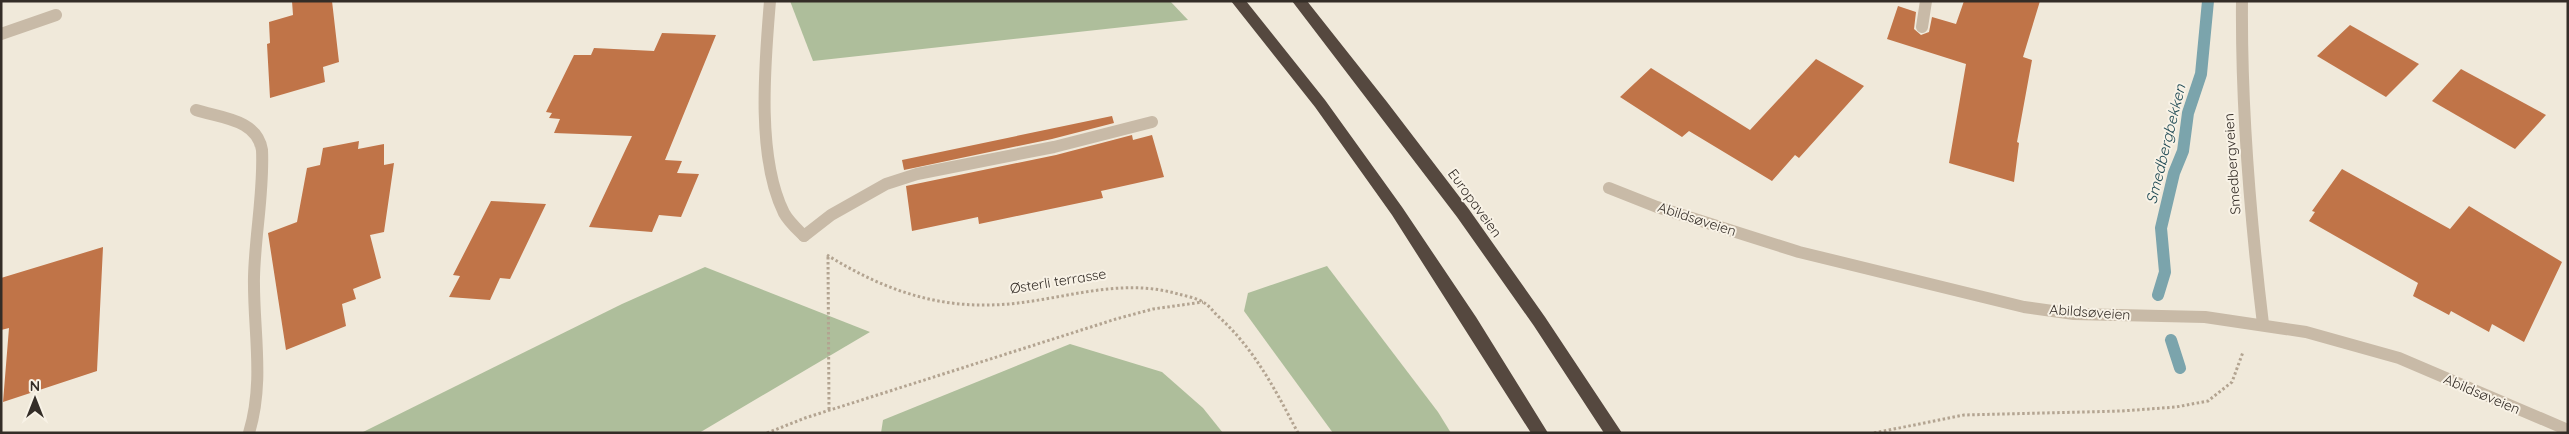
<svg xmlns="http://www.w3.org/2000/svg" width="2569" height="434" viewBox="0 0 2569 434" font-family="Quicksand,sans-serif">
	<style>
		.green { fill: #aebe9b }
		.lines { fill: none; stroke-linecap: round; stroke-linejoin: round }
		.stream { stroke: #7ba4ac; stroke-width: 12 }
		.building { fill: #c07448 }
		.path { stroke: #b3a491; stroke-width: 3; stroke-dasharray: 2.5 2.5; stroke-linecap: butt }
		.lane { stroke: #c8baa7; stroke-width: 12 }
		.street { stroke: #c8baa7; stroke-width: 12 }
		.highway { fill: #55483f; fill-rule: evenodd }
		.labels { text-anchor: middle; stroke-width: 4; stroke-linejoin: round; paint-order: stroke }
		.street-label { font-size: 14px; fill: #342d27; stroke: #f8f2e6 }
		.water-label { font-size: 15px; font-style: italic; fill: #1f4a54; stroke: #f8f2e6 }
	</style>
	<rect width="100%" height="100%" fill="#f0e9da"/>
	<!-- green -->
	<g class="green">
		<path d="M790 1H1170L1188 20 813 61Z"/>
		<path d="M1327 266 1438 412 1451 433H1333L1244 311 1248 293Z"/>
		<path d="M705 267 870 332 699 433H361L622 304Z"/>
		<path d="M1070 344 1162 372 1203 408 1223 433H881L883 420Z"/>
	</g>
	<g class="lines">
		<!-- stream -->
		<g class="stream">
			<path d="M2158 295 2165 272 2161 228 2174 173 2183 151 2188 113 2201 74 2208 1"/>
			<path d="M2171 340 2180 368"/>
		</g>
	</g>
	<!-- building -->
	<g class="building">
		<path d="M292 1H332L339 62 323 67 325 82 270 98 267 44 270 43 269 22 293 15Z"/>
		<path d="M1964 1H2040L2023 57 2032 60 2017 142 2019 143 2014 182 1949 163 1966 64 1887 39 1898 6 1916 12 1914 29 1921 35 1929 32 1932 17 1956 24Z"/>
		<path d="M2350 25 2419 64 2386 97 2317 56Z"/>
		<path d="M662 33 716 35 665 160 682 161 677 173 699 174 681 217 659 215 652 232 589 227 632 136 554 133 560 119 549 118 552 113 546 112 574 55H591L594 48 654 51Z"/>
		<path d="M1816 59 1864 86 1799 158 1795 155 1772 181 1689 131 1682 137 1620 97 1651 68 1750 130Z"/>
		<path d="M2461 69 2546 115 2515 149 2432 101Z"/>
		<path d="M1112 116 1114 123 1052 139 904 170 902 160Z"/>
		<path d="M1132 135 1133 140 1152 135 1164 177 1101 191 1103 198 979 224 978 217 912 231 906 186 1056 155Z"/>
		<path d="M359 141 358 149 384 144V165L394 163 384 232 370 235 381 278 353 289 356 299 342 304 346 326 286 350 268 233 297 222 307 168 320 165 323 148Z"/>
		<path d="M2342 169 2450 229 2469 206 2562 262 2524 342 2492 324 2489 332 2451 311 2449 315 2413 296 2418 283 2309 221 2315 212 2312 211Z"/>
		<path d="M491 201 546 204 510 279 500 278 490 300 449 297 460 276 453 275Z"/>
		<path d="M103 247 97 371 3 402 9 328 1 330V278Z"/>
	</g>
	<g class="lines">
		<!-- path -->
		<g class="path">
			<path d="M827 255C877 286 928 306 987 305 1052 305 1114 275 1178 294 1186 296 1196 298 1203 302 1210 306 1214 313 1220 318 1255 350 1276 391 1298 433"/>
			<path d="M828 257 829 411"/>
			<path d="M767 433 805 418 1116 319 1153 309 1203 302"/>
			<path d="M1874 433 1964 415 2122 411 2176 407 2208 401 2232 382 2243 352"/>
		</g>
		<!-- lane -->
		<g class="lane">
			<path d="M1922 27 1926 1"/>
			<path d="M1 34 56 15"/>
			<path d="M196 110C221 118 257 119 262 150 264 192 255 234 254 277 253 330 265 380 249 433"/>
			<path d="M804 236 831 215 886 184 917 174 1054 147 1152 122"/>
		</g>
		<!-- street -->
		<g class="street">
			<path d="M770 1C765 62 756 157 784 213 789 222 797 229 804 236"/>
			<path d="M2242 1C2241 109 2250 216 2263 324"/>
			<path d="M1609 188 1657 207 1799 252 2024 307 2074 314 2205 317 2306 332 2399 358 2568 430"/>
		</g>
		<!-- highway -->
		<g class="highway">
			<path d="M1231 1H1246L1325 100 1402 207 1476 317 1548 433H1531L1392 215 1315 107Z"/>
			<path d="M1292 1H1307L1387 102 1468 208 1545 317 1622 433H1604L1534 326 1457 217Z"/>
		</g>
	</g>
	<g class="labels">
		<!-- street labels -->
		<g class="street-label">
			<text transform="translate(2232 164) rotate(-94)" y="5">Smedbergveien</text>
			<text transform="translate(1475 203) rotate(54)" y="5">Europaveien</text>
			<text transform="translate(1697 219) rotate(18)" y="5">Abildsøveien</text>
			<text transform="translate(1058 281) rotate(-9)" y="5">Østerli terrasse</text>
			<text transform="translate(2090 312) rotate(4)" y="5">Abildsøveien</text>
			<text transform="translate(2482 394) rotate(23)" y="5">Abildsøveien</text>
		</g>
		<!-- water labels -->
		<g class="water-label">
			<text transform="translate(2166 144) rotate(-76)" y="5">Smedbergbekken</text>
		</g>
	</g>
	<!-- border -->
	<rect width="2569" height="434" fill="none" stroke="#342d27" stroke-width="5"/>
	<!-- north arrow -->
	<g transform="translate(35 399)" stroke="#f8f2e6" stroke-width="4" paint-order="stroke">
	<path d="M0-4L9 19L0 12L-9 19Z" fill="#342d27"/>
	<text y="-8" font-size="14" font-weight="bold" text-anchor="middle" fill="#342d27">N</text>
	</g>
</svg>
